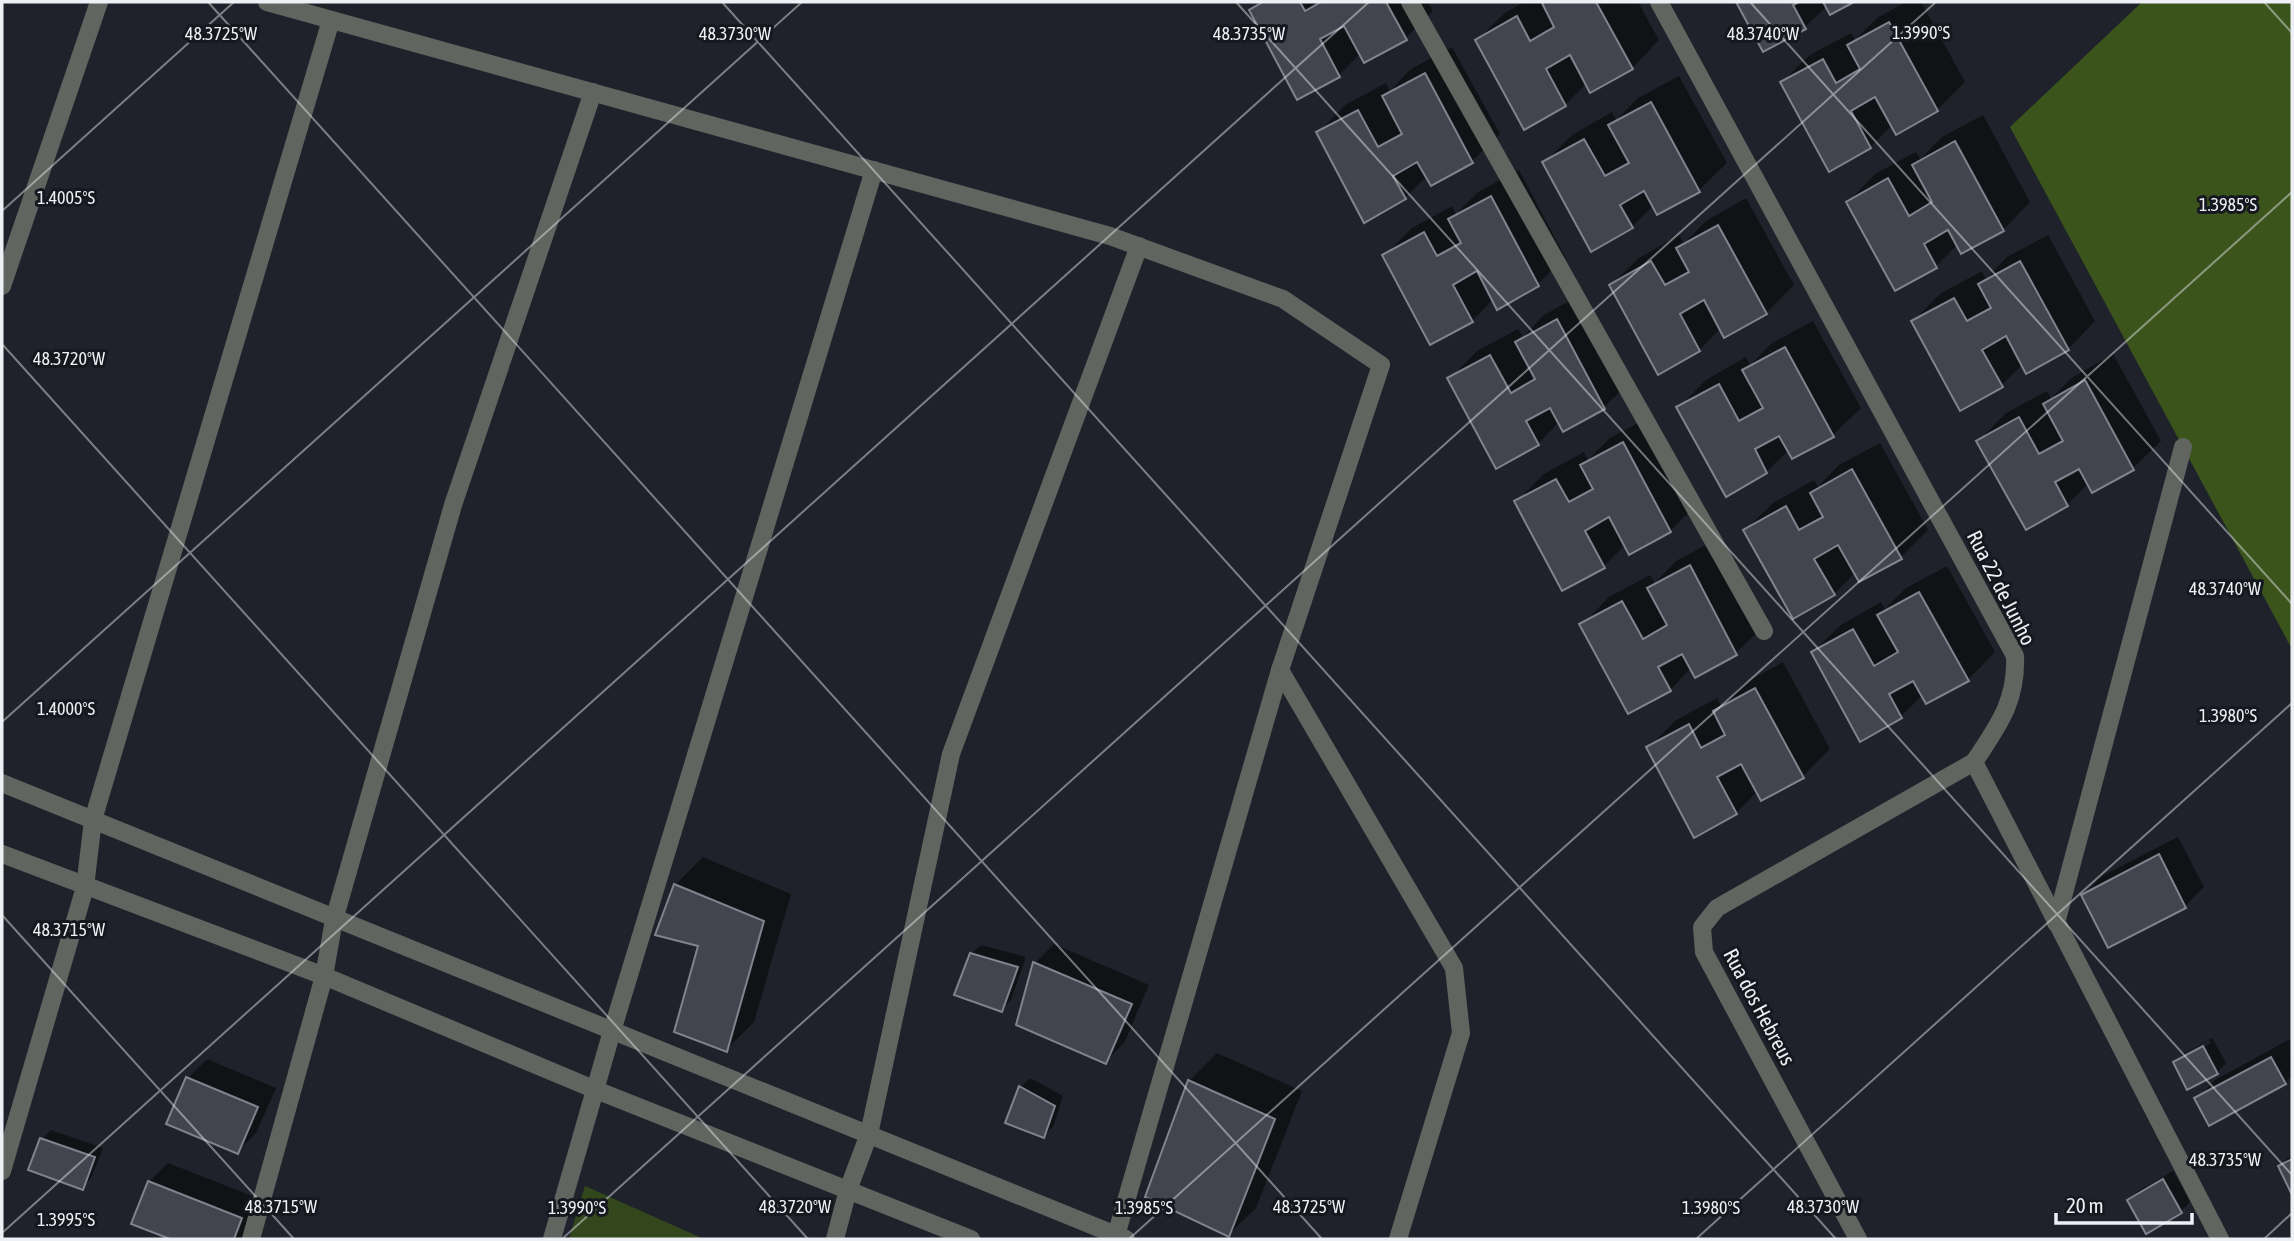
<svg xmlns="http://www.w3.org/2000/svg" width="2294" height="1241" viewBox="0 0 2294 1241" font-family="'Asap Condensed',sans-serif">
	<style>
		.green { fill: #33471c }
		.forest { fill: #3b541c }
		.shadow { fill: #0007; fill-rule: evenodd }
		.building { fill: #42454e; stroke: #80848e; stroke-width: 2 }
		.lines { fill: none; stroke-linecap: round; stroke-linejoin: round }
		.street { stroke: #626460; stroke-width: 18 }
		.ticks { fill: none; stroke: #eef0f6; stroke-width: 2; stroke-opacity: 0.45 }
		.labels { text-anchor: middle; stroke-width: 6; stroke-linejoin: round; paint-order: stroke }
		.street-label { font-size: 21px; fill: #eef0f6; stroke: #161820 }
		.ticks-label { font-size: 18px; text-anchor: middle; fill: #eef0f6; stroke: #161820; stroke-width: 6; stroke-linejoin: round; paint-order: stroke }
	</style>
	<rect width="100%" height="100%" fill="#1f222a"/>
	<!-- green -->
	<path class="green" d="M585 1186 704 1239H569Z"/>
	<!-- forest -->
	<path class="forest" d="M2142 2H2292V649L2010 127Z"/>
	<!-- shadow -->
	<g class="shadow">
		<path d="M1259 2H1428L1433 11 1406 38 1361 53 1339 75 1298 97 1251 10Z"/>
		<path d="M1524 2H1638L1659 40 1632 68 1587 83 1565 105 1477 40 1505 13Z"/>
		<path d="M1738 2H1851L1831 13 1827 6 1805 27 1764 50Z"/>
		<path d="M1906 2H1921L1965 82 1937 110 1892 125 1870 147 1830 169 1782 82 1810 55 1851 33 1855 40 1877 18Z"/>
		<path d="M1452 47 1500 134 1472 161 1431 184 1427 176 1405 198 1318 133 1345 105 1386 83 1390 91 1411 69Z"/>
		<path d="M1679 76 1727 163 1699 190 1654 205 1632 227 1544 163 1572 135 1612 112 1616 120 1638 98Z"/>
		<path d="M1983 115 2030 202 2003 230 1957 245 1936 266 1848 202 1875 174 1916 152 1920 159 1942 137Z"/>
		<path d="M1519 170 1565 257 1538 284 1493 299 1472 321 1384 256 1412 228 1452 206 1456 214 1478 192Z"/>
		<path d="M1746 198 1794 285 1766 313 1721 328 1699 350 1659 372 1611 285 1639 258 1679 235 1684 243 1706 221Z"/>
		<path d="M2048 235 2095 321 2068 349 2023 364 2001 386 1913 321 1940 294 1982 271 1986 279 2007 257Z"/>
		<path d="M1584 293 1632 380 1604 407 1563 430 1559 422 1538 444 1450 379 1477 351 1518 329 1523 337 1544 315Z"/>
		<path d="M1813 321 1861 408 1833 435 1793 457 1789 450 1766 472 1678 408 1706 380 1746 357 1750 365 1772 343Z"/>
		<path d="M2113 354 2161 441 2133 468 2092 491 2089 483 2067 505 1979 441 2006 413 2047 391 2051 398 2073 377Z"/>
		<path d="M1651 416 1698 503 1670 531 1625 545 1604 566 1516 502 1544 474 1584 452 1588 460 1610 438Z"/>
		<path d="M1880 443 1928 530 1901 557 1856 572 1834 594 1745 530 1773 503 1814 480 1818 487 1839 465Z"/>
		<path d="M1717 539 1764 626 1736 653 1695 676 1691 668 1670 690 1582 625 1609 597 1650 575 1655 583 1676 561Z"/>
		<path d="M1947 566 1995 652 1968 680 1923 695 1901 716 1813 652 1841 625 1881 602 1885 609 1906 588Z"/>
		<path d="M1783 662 1830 749 1803 776 1758 791 1736 813 1648 748 1676 720 1717 698 1721 706 1743 684Z"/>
		<path d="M2178 837 2204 887 2185 906 2109 946 2083 895 2102 876Z"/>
		<path d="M703 857 791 894 754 1022 726 1050 700 945 675 885Z"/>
		<path d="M1054 944 1149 985 1124 1043 1105 1062 1035 963Z"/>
		<path d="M981 945 1026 957 1011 1000 1001 1010 971 954Z"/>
		<path d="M2212 1038 2226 1063 2217 1073 2175 1062 2184 1053ZM2210 1040 2211 1043 2183 1058V1054Z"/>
		<path d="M2290 1039 2292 1075 2285 1083 2197 1099 2215 1080Z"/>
		<path d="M1217 1053 1302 1091 1256 1208 1228 1235 1147 1196 1190 1080Z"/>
		<path d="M207 1059 276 1088 256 1133 237 1152 168 1123 188 1078Z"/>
		<path d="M1030 1078 1063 1096 1053 1127 1043 1136 1007 1122 1021 1087Z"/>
		<path d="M51 1130 103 1148 91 1178 82 1188 42 1139Z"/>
		<path d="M2292 1154V1191L2280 1166Z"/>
		<path d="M168 1163 260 1199 244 1239H175L133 1223 149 1182Z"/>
		<path d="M2173 1171 2190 1202 2181 1211 2146 1232 2129 1200 2138 1191Z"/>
	</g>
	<!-- building -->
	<g class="building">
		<path d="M1263 2H1300L1305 11 1321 2H1386L1407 40 1364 63 1344 26 1320 39 1340 77 1297 100 1249 10Z"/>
		<path d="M1545 2H1596L1633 69 1590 93 1570 55 1546 69 1566 106 1524 130 1475 40 1517 16 1530 41 1554 27 1542 3Z"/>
		<path d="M1736 2H1799L1793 5 1806 29 1763 52Z"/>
		<path d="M1823 2H1854L1830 15Z"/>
		<path d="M1889 22 1938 111 1896 135 1875 97 1851 111 1871 148 1829 172 1780 82 1823 59 1836 83 1860 69 1847 45Z"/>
		<path d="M1425 73 1473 163 1431 186 1417 162 1393 176 1406 199 1364 223 1316 132 1358 110 1378 147 1402 134 1382 96Z"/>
		<path d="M1651 102 1700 192 1657 215 1644 191 1620 205 1633 228 1591 252 1542 162 1584 139 1605 176 1629 163 1608 125Z"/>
		<path d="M1955 141 2004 231 1961 254 1948 230 1924 244 1937 268 1895 291 1846 202 1888 178 1909 216 1932 202 1912 165Z"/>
		<path d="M1491 196 1539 286 1497 310 1477 271 1453 285 1473 322 1430 345 1382 255 1424 232 1437 256 1461 243 1448 219Z"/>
		<path d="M1718 225 1767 314 1724 338 1704 300 1680 314 1700 351 1658 375 1609 285 1651 261 1665 285 1689 272 1676 248Z"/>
		<path d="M2020 261 2069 350 2026 374 2006 336 1982 350 2003 387 1960 411 1911 321 1954 298 1967 321 1991 308 1978 284Z"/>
		<path d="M1557 319 1605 409 1563 432 1550 408 1526 421 1539 445 1496 469 1447 378 1490 355 1511 393 1535 379 1515 342Z"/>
		<path d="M1785 347 1834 437 1792 459 1779 436 1755 449 1767 473 1726 497 1676 407 1719 384 1739 421 1763 408 1742 370Z"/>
		<path d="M2085 380 2134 470 2092 493 2079 469 2055 482 2068 506 2026 530 1976 441 2019 417 2039 454 2063 441 2043 404Z"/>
		<path d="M1623 442 1671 532 1629 555 1609 517 1585 531 1605 568 1562 591 1514 501 1556 479 1569 502 1593 489 1580 465Z"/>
		<path d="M1852 469 1902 559 1859 582 1838 545 1814 559 1835 595 1793 619 1743 530 1786 506 1799 530 1823 517 1810 493Z"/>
		<path d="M1690 565 1737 655 1695 678 1682 654 1658 667 1671 691 1628 714 1579 624 1622 601 1643 639 1667 625 1647 588Z"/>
		<path d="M1919 592 1969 681 1926 704 1913 681 1889 694 1902 718 1860 742 1811 652 1853 629 1874 666 1898 652 1877 615Z"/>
		<path d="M1755 688 1804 778 1761 801 1741 764 1717 777 1737 814 1694 838 1646 747 1689 724 1701 748 1725 735 1713 711Z"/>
		<path d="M2159 854 2186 908 2108 948 2081 895Z"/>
		<path d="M674 884 764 921 727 1052 674 1032 698 946 655 935Z"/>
		<path d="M970 953 1018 967 1002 1012 954 995Z"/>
		<path d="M1033 962 1132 1004 1106 1064 1016 1025Z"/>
		<path d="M2203 1046 2218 1074 2187 1090 2173 1062Z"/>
		<path d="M2271 1057 2286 1084 2209 1126 2194 1098Z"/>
		<path d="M186 1077 258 1107 238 1154 166 1124Z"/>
		<path d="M1188 1080 1275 1119 1229 1237 1145 1197Z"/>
		<path d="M1019 1086 1055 1106 1044 1138 1005 1123Z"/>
		<path d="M40 1138 95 1157 83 1190 28 1170Z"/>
		<path d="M2292 1159V1195L2278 1166Z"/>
		<path d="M2163 1179 2182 1213 2146 1234 2127 1200Z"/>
		<path d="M148 1181 242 1218 234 1239H170L131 1224Z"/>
	</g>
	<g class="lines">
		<!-- street -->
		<g class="street">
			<path d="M267 2 1110 236 1283 299 1381 365 1280 670 1115 1239"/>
			<path d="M1410 2 1764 631"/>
			<path d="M1659 2 2015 656C2017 701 1998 726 1974 762L2220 1239"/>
			<path d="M2 286 99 2"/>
			<path d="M1280 670 1454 968 1461 1033 1398 1239"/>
			<path d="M2 783 1126 1239"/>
			<path d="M2 854 324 976 596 1090 971 1239"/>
			<path d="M2056 923 2183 447"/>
			<path d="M2 1171 85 887 93 820 331 20"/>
			<path d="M251 1239 324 976 334 920 453 505 593 92"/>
			<path d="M552 1239 612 1031 874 170"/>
			<path d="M835 1239 848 1190 869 1134 951 754 1139 246"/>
			<path d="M1858 1239 1704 952 1702 927 1717 908 1974 762"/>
		</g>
	</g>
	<!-- ticks -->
	<path class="ticks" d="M208 2 1322 1239M722 2 1836 1239M1236 2 2292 1175M1750 2 2292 604M2264 2 2292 33M2 211 234 2M2 344 808 1239M2 722 802 2M2 915 294 1239M2 1233 1369 2M562 1239 1936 2M1129 1239 2292 192M1696 1239 2292 703M2264 1239 2292 1213"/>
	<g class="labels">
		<!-- street labels -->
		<g class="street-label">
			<text transform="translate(2001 588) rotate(63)" y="7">Rua 22 de Junho</text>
			<text transform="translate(1759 1007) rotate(62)" y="7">Rua dos Hebreus</text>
		</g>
	</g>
	<g class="ticks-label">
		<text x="1921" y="39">1.3990°S</text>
		<text x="221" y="40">48.3725°W</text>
		<text x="735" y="40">48.3730°W</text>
		<text x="1249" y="40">48.3735°W</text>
		<text x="1763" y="40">48.3740°W</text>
		<text x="66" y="204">1.4005°S</text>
		<text x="2228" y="211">1.3985°S</text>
		<text x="69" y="365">48.3720°W</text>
		<text x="2225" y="595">48.3740°W</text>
		<text x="66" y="715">1.4000°S</text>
		<text x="2228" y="722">1.3980°S</text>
		<text x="69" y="936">48.3715°W</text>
		<text x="2225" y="1166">48.3735°W</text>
		<text x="281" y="1213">48.3715°W</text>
		<text x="795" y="1213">48.3720°W</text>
		<text x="1309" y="1213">48.3725°W</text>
		<text x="1823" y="1213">48.3730°W</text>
		<text x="577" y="1214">1.3990°S</text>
		<text x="1144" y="1214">1.3985°S</text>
		<text x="1711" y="1214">1.3980°S</text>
		<text x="66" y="1226">1.3995°S</text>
	</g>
	<!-- border -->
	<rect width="2294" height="1241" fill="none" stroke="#eef0f6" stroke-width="7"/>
	<!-- scale -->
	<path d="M2056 1213v10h136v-10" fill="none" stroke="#eef0f6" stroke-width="3.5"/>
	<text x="2066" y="1213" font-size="21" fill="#eef0f6" stroke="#161820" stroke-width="5" paint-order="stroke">20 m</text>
</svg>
